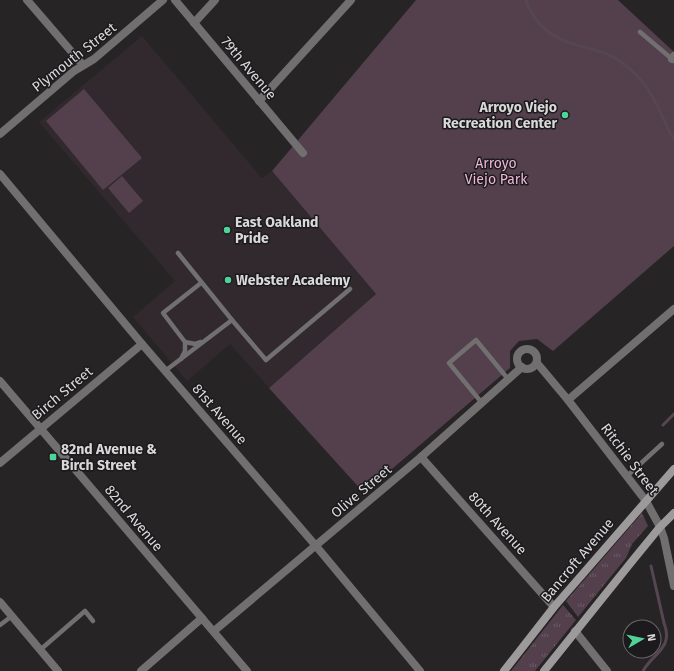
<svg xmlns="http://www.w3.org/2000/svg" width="674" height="671" viewBox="0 0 674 671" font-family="'Fira Sans',sans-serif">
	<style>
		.built { fill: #31292e }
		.grass { fill: url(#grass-tufts) }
		.green { fill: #53404c }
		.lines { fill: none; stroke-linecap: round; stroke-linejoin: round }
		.stream { stroke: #564652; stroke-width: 3 }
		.service { stroke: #716f70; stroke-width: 4.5 }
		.minor { stroke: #716f70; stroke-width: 8 }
		.tertiary { stroke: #716f70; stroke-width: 8 }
		.secondary { stroke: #9c9a9b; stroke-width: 8 }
		.poi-dot { fill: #50d398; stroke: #1c1a1c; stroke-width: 1.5 }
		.labels { text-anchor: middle; stroke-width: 3; stroke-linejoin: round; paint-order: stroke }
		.street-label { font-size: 14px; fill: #dad9da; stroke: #1c1a1c }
		.poi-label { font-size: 14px; font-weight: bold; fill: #dad9da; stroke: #1c1a1c; text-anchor: start }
		.park-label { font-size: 14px; fill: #eeb7da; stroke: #1c1a1c }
	</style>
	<defs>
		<pattern id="grass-tufts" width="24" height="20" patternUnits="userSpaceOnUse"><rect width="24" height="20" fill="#53404c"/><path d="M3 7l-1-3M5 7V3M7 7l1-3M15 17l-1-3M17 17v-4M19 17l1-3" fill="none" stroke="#6b5b65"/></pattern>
	</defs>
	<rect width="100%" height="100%" fill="#262425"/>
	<!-- built -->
	<path class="built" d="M142 36 262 178 272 171 376 294 269 388 230 344 187 381 133 317 175 281 39 122Z"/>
	<!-- grass -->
	<g class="grass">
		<path d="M642 513 648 526 632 544 626 558 578 617 566 601Z"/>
		<path d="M563 605 576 620 535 671H511Z"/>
	</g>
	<!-- green -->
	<g class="green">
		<path d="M416 0H618L674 52V246L553 351 537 339 519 341 510 351V368L364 493 269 388 376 294 272 171Z"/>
		<path d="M84 89 142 158 103 190 46 121Z"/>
		<path d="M122 176 143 201 129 213 108 188Z"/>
	</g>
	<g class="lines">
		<!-- stream -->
		<g class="stream">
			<path d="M526 0C531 18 547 34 565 41 582 48 601 49 617 59 648 80 655 101 670 133L674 138"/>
			<path d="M663 425 674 414"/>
			<path d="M643 671C653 653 674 648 664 623L651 566"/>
		</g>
		<!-- service -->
		<g class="service">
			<path d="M640 32 672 59"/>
			<path d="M232 320 266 360 350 289"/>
			<path d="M185 342 195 344 201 342"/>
			<path d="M181 359 185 351V342L163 313 201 283"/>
			<path d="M165 371 232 320 178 253"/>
			<path d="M482 403 449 363 476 340 508 379"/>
			<path d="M627 476 662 444"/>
			<path d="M0 625 12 616"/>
			<path d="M40 650 85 611 93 621"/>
		</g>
		<!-- minor -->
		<g class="minor">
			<path d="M27 0 83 65"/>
			<path d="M175 0 303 153"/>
			<path d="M194 23 215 0"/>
			<path d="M672 59 674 56"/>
			<path d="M259 101 351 0"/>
			<path d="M0 134 74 71 94 59 163 0"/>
			<path d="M0 174 142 344 316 546 420 671"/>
			<circle cx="527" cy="359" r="10"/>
			<path d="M537 363 568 400 646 501 660 527 664 538 674 586"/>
			<path d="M568 400 674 309"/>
			<path d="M421 457 554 607"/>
			<path d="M0 463 142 344"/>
			<path d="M0 602 58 671"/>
			<path d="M214 631 421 457 522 367"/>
			<path d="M575 631 607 671"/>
			<path d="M141 671 202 618"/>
		</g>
		<!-- tertiary -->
		<path class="tertiary" d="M0 381 247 671"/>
		<!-- secondary -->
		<g class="secondary">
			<path d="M504 671 554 607 674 469"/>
			<path d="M544 671 633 560 660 527 674 513"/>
		</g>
	</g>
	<!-- markers -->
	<g class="poi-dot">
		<circle cx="565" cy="115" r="4"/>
		<circle cx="227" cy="230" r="4"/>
		<circle cx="228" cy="280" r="4"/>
		<rect x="49" y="453" width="8" height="8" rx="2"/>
	</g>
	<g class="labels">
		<!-- street labels -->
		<g class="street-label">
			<text transform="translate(74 57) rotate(-38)" y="5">Plymouth Street</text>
			<text transform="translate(249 68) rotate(50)" y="5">79th Avenue</text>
			<text transform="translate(62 393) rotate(-40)" y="5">Birch Street</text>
			<text transform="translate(220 414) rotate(49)" y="5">81st Avenue</text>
			<text transform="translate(630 459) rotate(53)" y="5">Ritchie Street</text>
			<text transform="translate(361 491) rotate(-40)" y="5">Olive Street</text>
			<text transform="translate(134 518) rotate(50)" y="5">82nd Avenue</text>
			<text transform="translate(498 523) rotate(48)" y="5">80th Avenue</text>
			<text transform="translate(577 560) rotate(-50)" y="5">Bancroft Avenue</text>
		</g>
		<!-- poi labels -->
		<g class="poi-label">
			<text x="557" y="112" text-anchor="end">Arroyo Viejo<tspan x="557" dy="16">Recreation Center</tspan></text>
			<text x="235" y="227">East Oakland<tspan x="235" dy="16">Pride</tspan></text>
			<text x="236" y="285">Webster Academy</text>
			<text x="61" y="454">82nd Avenue &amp;<tspan x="61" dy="16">Birch Street</tspan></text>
		</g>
		<!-- park labels -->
		<g class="park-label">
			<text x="496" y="168">Arroyo<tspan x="496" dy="16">Viejo Park</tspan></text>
		</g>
	</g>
	<!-- north arrow -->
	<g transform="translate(642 639) rotate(81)"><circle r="19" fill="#1c1a1c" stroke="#686668"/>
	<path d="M0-3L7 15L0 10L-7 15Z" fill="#50d398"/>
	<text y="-6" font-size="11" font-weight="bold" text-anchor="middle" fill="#dad9da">N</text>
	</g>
</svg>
